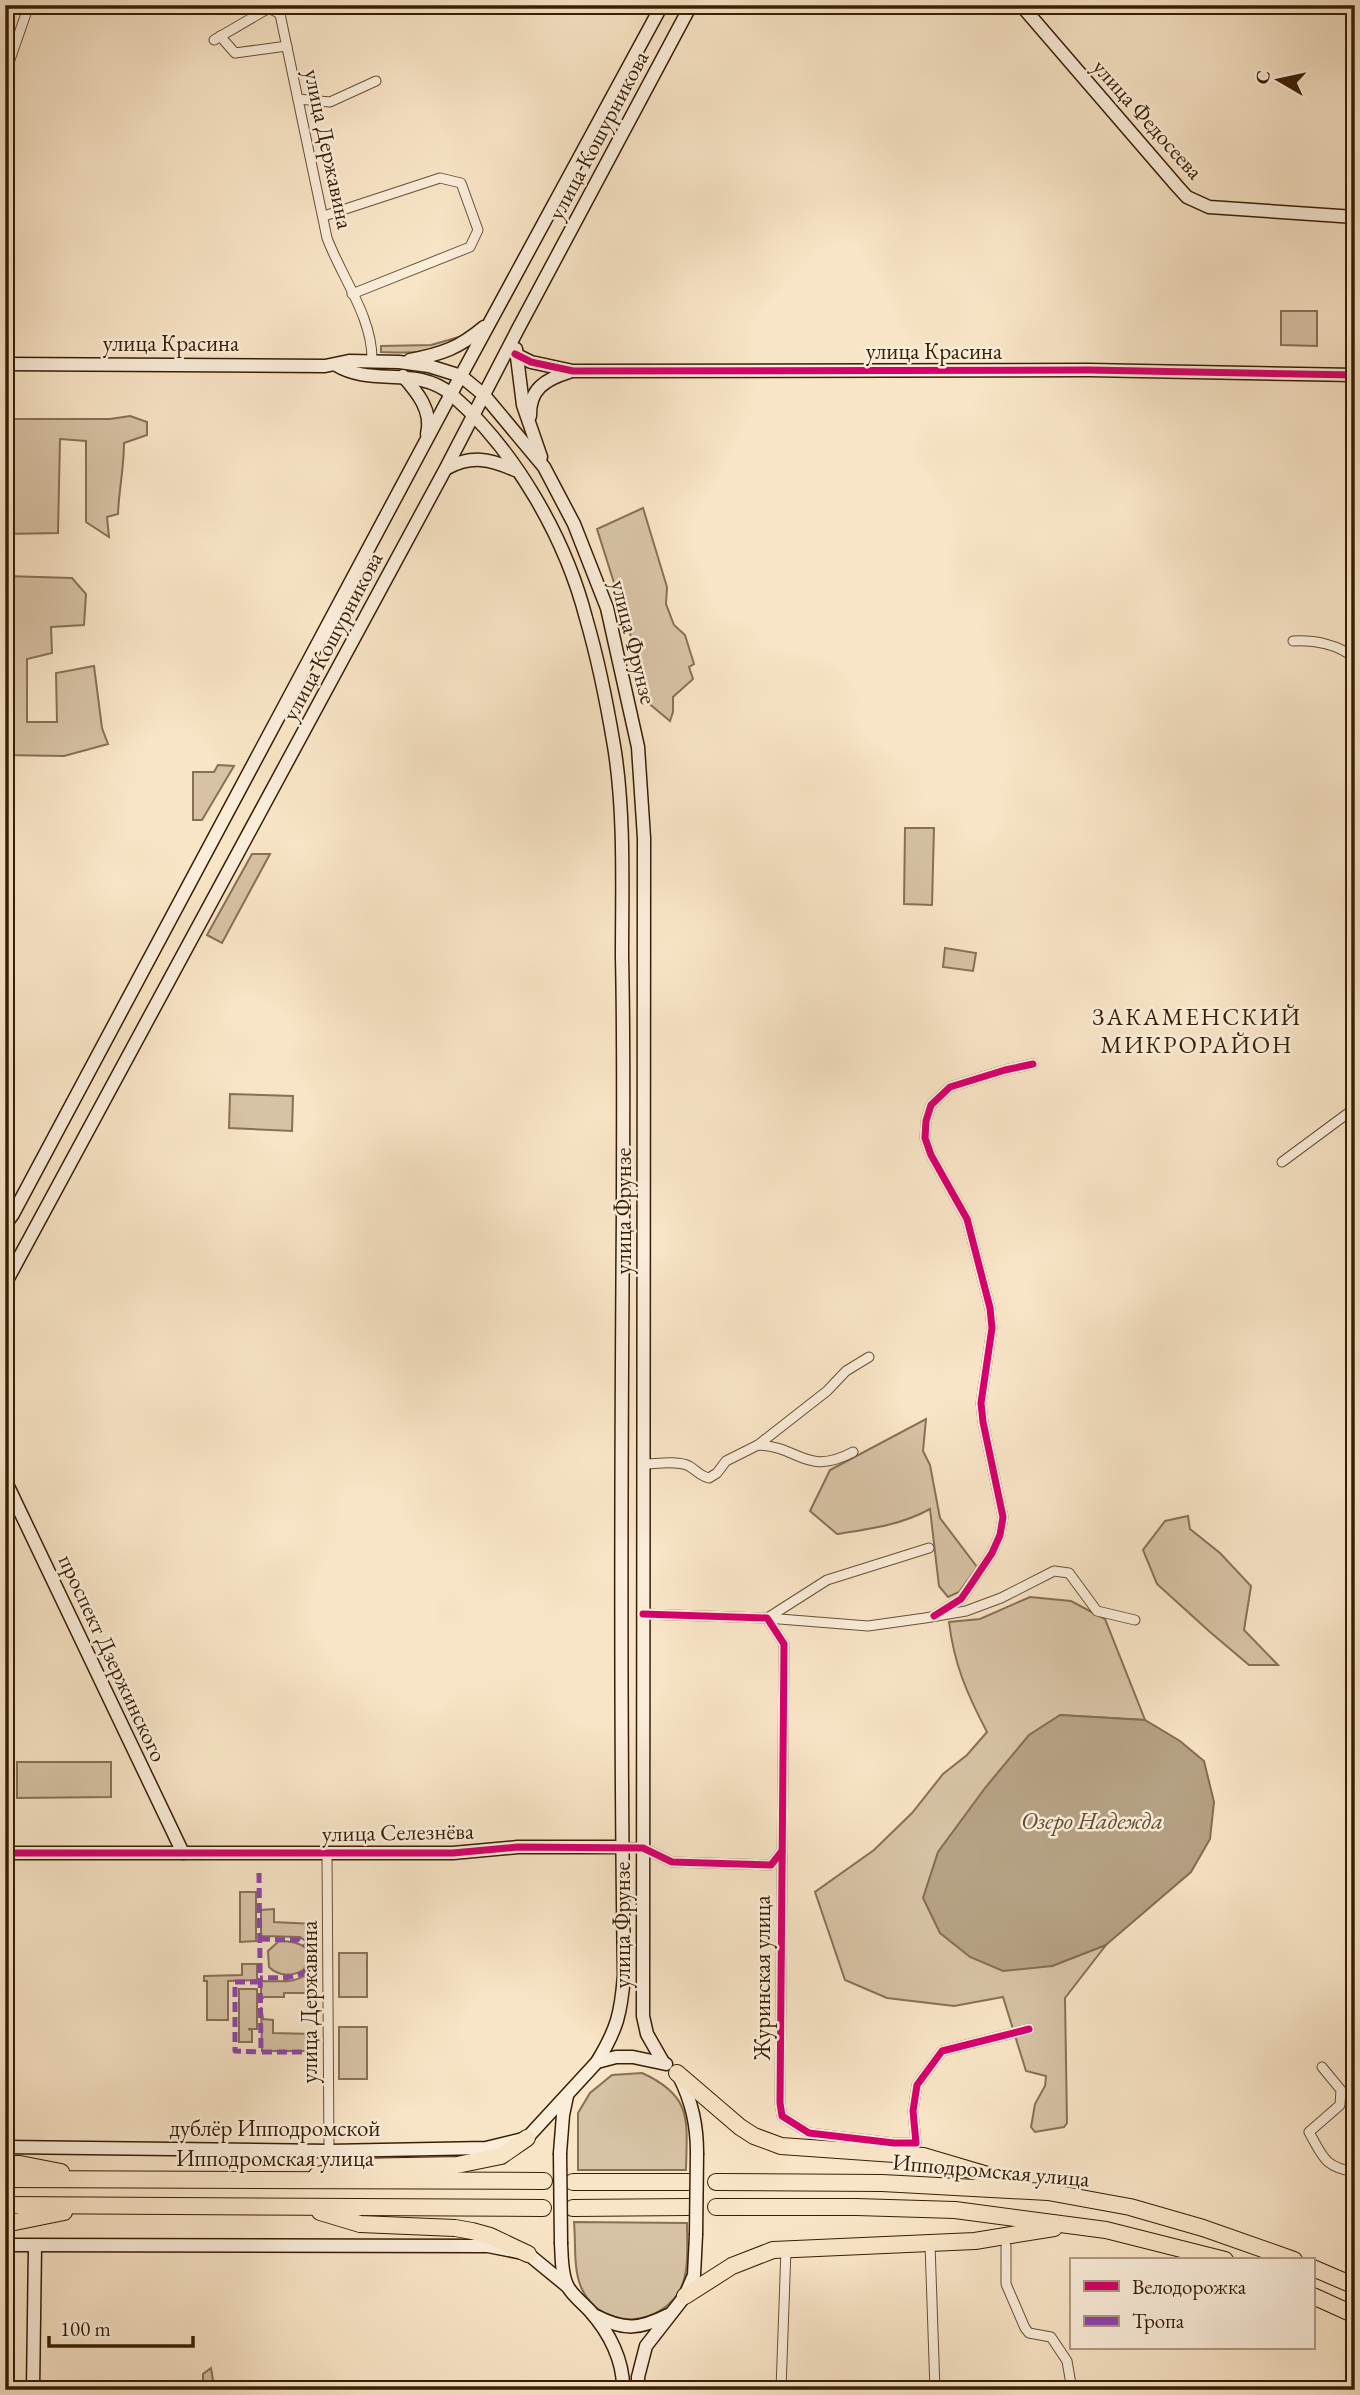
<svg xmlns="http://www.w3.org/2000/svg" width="1360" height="2395" viewBox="0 0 1360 2395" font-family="'EB Garamond',serif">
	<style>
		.green { fill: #d7c2a5; stroke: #877055; stroke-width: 2 }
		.water { fill: #b6a184; stroke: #836d51; stroke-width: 2 }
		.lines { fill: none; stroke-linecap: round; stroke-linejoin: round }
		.street-casing { stroke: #675035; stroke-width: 11 }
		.secondary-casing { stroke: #371e05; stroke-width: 15 }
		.highway-casing { stroke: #371e05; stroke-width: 18 }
		.street { stroke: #faedda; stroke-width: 9 }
		.secondary { stroke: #faedda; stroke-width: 12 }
		.highway { stroke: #f8e4c6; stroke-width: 16 }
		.secondary-bridge-casing { stroke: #371e05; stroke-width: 15; stroke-linecap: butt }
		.secondary-bridge { stroke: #faedda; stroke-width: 12 }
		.quiet { stroke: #8e44ad; stroke-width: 5; stroke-dasharray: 10 5; stroke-linecap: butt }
		.cycleway-casing { stroke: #faedda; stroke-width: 11 }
		.cycleway { stroke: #d6006c; stroke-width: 7 }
		.labels { text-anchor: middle; stroke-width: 5; stroke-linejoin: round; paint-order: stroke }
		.street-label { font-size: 23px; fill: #371e05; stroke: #faedda }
		.neighbourhood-label { font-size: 24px; letter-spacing: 2px; fill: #371e05; stroke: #faedda }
		.water-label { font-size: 24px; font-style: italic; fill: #634c31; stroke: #faedda }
	</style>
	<rect width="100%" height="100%" fill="#f8e4c6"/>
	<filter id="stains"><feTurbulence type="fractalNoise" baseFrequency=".00286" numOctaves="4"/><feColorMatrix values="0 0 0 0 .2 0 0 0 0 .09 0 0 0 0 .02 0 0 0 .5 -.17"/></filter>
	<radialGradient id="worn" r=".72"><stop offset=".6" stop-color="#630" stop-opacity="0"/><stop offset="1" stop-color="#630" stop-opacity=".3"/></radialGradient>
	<!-- green -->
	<g class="green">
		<path d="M1281 311H1317V346L1281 345Z"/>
		<path d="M459 337C433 355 412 353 381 352V346L431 345Z"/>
		<path d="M130 416 147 422V435L124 443C124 468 119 489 118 514L107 517 109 537 86 522V441L60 439 58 533 5 534V419H110Z"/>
		<path d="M643 508 667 587 666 604 674 625 685 635 694 664 689 667 693 679 673 697V712L670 721 647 702 634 646 597 529Z"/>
		<path d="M5 576 72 578 86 594 84 625 51 627 52 653 27 659V722H57L56 673 94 666 102 728 108 744 64 756 5 755Z"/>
		<path d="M218 765 234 766 202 820H193V772H214Z"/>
		<path d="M905 828H934L932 905 904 904Z"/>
		<path d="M252 854H270L222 943 207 935Z"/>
		<path d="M945 948 976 953 973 971 943 967Z"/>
		<path d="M230 1094 293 1096 292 1131 229 1128Z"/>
		<path d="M926 1419 923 1451 930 1465 940 1518 977 1567 959 1592 948 1597 939 1586 930 1509C901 1525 870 1529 837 1534L810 1511 830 1470Z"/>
		<path d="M1188 1516 1190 1529 1220 1553 1251 1586 1244 1630 1278 1665H1249L1210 1632 1157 1584 1143 1550 1165 1521Z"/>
		<path d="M1030 1597 1071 1601 1105 1619 1145 1720 1060 1715 1052 1966 1106 1945 1065 1998 1067 2123 1064 2127 1035 2132 1031 2127 1035 2104 1045 2086 1046 2076 1026 2071 1003 1997 954 2006 887 1998 845 1980 815 1892 874 1850 912 1813 943 1774 967 1755 987 1732C967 1694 954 1664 949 1622L980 1619Z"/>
		<path d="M17 1762H111V1797L17 1798Z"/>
		<path d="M240 1892H256V1941L240 1942Z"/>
		<path d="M274 1909V1922L314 1924V1947L300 1937 261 1936V1910Z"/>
		<path d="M279 1941C298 1941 321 1948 303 1970 292 1977 278 1976 269 1967L268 1951Z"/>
		<rect x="339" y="1953" width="28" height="44"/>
		<path d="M242 1964H257V1980L228 1981V2020H207V1981H204V1976L242 1975Z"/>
		<path d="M312 1968H314V1993H284V1997H264L261 2000V1981C280 1981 300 1985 312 1968Z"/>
		<path d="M239 1989H257V2029H248L252 2030V2042H239Z"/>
		<path d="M261 2007 263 2019 273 2020V2033L314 2034V2051H262Z"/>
		<rect x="339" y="2027" width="28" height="52"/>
		<path d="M642 2073C693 2096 687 2120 686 2170H578V2113L590 2093 612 2075Z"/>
		<path d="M574 2222 687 2223C687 2242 689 2265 683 2283 666 2328 600 2333 581 2287 573 2268 576 2243 574 2222Z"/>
		<path d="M211 2368 214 2387 255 2386 295 2390H203V2374Z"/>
	</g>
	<!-- water -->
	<path class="water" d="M1060 1715 1145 1720 1180 1741 1204 1761 1214 1802 1210 1839 1191 1872 1106 1945 1052 1966 1003 1971 970 1957 940 1933 923 1898 938 1852 985 1788 1029 1735Z"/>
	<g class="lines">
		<!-- street casing -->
		<g class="street-casing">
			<g id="street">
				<path d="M220 36 235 53 287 46"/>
				<path d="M214 40 269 8 280 14 327 238C342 278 373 318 372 361"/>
				<path d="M5 74 29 5"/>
				<path d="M298 99 330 102 376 81"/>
				<path d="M324 216 440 178 461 183 478 230 470 247 352 294"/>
				<path d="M1293 641C1314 640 1339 644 1355 659"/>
				<path d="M1282 1162 1355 1108"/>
				<path d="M853 1452C806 1477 799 1446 758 1445L827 1391 846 1371 869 1357"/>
				<path d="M643 1464C656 1464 677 1460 689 1466 696 1470 700 1476 709 1478L717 1473 726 1461 758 1445"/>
				<path d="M643 1614 767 1618 784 1644 780 2103 782 2116 809 2133 894 2143H916L913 2111 917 2085 942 2051 1029 2029"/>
				<path d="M934 1616 961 1599 970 1586 992 1553 1000 1535 1003 1517 983 1422 981 1403 992 1328 990 1308 967 1219 931 1155 925 1138 926 1121 931 1105 950 1087 1005 1070 1033 1064"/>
				<path d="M769 1617 827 1580 929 1548"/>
				<path d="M767 1618 868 1626 925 1618 966 1611 1001 1598 1054 1571 1069 1573 1097 1611 1135 1620"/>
				<path d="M622 1847 643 1848 672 1862 771 1865 782 1851"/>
				<path d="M327 1853 329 2151"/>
				<path d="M1322 2067 1341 2090 1340 2105 1309 2132C1323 2157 1324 2167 1355 2172"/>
				<path d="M930 2244 935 2390"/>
				<path d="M1006 2246V2284L1025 2328 1029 2333 1051 2337 1067 2361 1072 2390"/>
				<path d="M781 2390 786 2249"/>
			</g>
		</g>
		<!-- secondary casing -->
		<g class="secondary-casing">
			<g id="secondary">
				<path d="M1021 5 1177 186 1187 197 1209 207 1355 217"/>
				<path d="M516 349 523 405 541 457"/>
				<path d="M515 354 531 362 573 371 1089 370 1355 375"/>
				<path d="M410 360C442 354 459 348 484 327"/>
				<path d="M5 364 325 366 349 361 399 362 429 366 461 376 484 395 544 467 574 524 607 608 638 747 644 838 643 2016 647 2034 663 2062"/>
				<path d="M336 365C371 387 418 365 452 395 515 450 565 537 586 618 598 659 607 704 614 746 625 812 622 890 622 957 624 1042 623 1127 623 1211 621 1466 620 1721 624 1975 621 2014 617 2029 597 2062"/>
				<path d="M403 376C417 392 433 411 427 434"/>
				<path d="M530 416C529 389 546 379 569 372"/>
				<path d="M447 468C472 455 490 459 515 470"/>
				<path d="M5 1225 13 1214 451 394 662 5"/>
				<path d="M5 1284 446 468 518 329 691 5"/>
				<path d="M5 1480 183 1853"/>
				<path d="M5 1853H453L518 1847H622"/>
				<path d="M679 2076C692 2102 697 2125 697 2153"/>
				<path d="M5 2147 329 2151 486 2148 527 2138 597 2062 616 2057H633L666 2064"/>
				<path d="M560 2153 563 2115 567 2096"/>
				<path d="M561 2244C562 2257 561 2275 568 2287 573 2296 583 2303 590 2311 609 2332 624 2361 623 2390"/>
				<path d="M5 2245 488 2246 528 2254 567 2286"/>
				<path d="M596 2316C625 2331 640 2329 668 2315"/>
				<path d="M33 2390 35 2246"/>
				<path d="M638 2390V2377L646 2346 685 2296 694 2275 696 2235"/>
			</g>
		</g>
		<!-- highway casing -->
		<g class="highway-casing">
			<g id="highway">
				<path d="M677 2073 740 2127 754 2136 781 2146 923 2156 1018 2184"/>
				<path d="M5 2164H20L61 2172"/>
				<path d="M317 2175 355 2167 457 2165 501 2156 527 2138"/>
				<path d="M5 2179 544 2181"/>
				<path d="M573 2182H688"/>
				<path d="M716 2182 882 2183 1048 2192 1130 2207 1203 2228 1294 2260"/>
				<path d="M5 2205 543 2208"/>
				<path d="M716 2207H856L955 2210 1106 2230 1225 2260"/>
				<path d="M573 2208 688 2207"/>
				<path d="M320 2212 360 2224 455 2228 472 2231 490 2236 528 2254"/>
				<path d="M5 2224 64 2212"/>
				<path d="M1313 2268 1355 2286"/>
				<path d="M685 2296 732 2266 773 2250 975 2241 1054 2228"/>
				<path d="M1313 2296 1355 2315"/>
			</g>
		</g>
		<!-- street -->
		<use href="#street" class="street"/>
		<!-- secondary -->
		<use href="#secondary" class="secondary"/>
		<!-- highway -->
		<use href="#highway" class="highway"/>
		<!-- secondary-bridge casing -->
		<g class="secondary-bridge-casing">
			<g id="secondary-bridge">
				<path d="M560 2153 561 2244"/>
				<path d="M696 2235 697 2153"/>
			</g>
		</g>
		<!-- secondary-bridge -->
		<use href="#secondary-bridge" class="secondary-bridge"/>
		<!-- quiet -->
		<g class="quiet">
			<path d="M259 1873 261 2052H315"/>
			<path d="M260 1939 299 1940 309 1949C319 1983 281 1977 260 1978"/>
			<path d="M260 1982H235V2051L261 2052"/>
		</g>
		<!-- cycleway casing -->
		<g class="cycleway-casing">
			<g id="cycleway">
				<path d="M515 354 531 362 573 371 1089 370 1355 375"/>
				<path d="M643 1614 767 1618 784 1644 780 2103 782 2116 809 2133 894 2143H916L913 2111 917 2085 942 2051 1029 2029"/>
				<path d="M934 1616 961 1599 970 1586 992 1553 1000 1535 1003 1517 983 1422 981 1403 992 1328 990 1308 967 1219 931 1155 925 1138 926 1121 931 1105 950 1087 1005 1070 1033 1064"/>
				<path d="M5 1853H453L518 1847 643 1848 672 1862 771 1865 782 1851"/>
			</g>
		</g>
		<!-- cycleway -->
		<use href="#cycleway" class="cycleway"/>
	</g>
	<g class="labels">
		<!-- street labels -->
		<g class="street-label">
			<text transform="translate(1148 119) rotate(48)" y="8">улица Федосеева</text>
			<text transform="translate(598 135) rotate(-62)" y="8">улица Кошурникова</text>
			<text transform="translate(329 149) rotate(78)" y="8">улица Державина</text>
			<text x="171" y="351">улица Красина</text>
			<text x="934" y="359">улица Красина</text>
			<text transform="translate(332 636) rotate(-62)" y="8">улица Кошурникова</text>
			<text transform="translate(634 642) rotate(76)" y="8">улица Фрунзе</text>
			<text transform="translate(623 1211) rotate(-90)" y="8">улица Фрунзе</text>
			<text transform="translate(113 1658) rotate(65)" y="8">проспект Дзержинского</text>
			<text transform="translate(398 1832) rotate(-1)" y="8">улица Селезнёва</text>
			<text transform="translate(622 1925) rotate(-90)" y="8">улица Фрунзе</text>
			<text transform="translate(762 1978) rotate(-90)" y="8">Журинская улица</text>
			<text transform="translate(309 2002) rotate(-90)" y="8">улица Державина</text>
			<text x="275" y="2136">дублёр Ипподромской</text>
			<text x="275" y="2166">Ипподромская улица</text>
			<text transform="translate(991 2170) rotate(5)" y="8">Ипподромская улица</text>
		</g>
		<!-- neighbourhood labels -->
		<g class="neighbourhood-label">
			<text x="1197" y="1025">ЗАКАМЕНСКИЙ<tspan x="1197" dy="28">МИКРОРАЙОН</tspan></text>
		</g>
		<!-- water labels -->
		<g class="water-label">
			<text x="1092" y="1829">Озеро Надежда</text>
		</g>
	</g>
	<!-- margin -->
	<rect width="1360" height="2395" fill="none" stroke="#f8e4c6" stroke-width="28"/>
	<rect x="7" y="7" width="1346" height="2381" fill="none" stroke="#371e05" stroke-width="3.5"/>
	<rect x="14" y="14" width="1332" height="2367" fill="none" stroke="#371e05" stroke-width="2"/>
	<!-- legend -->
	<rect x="1070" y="2258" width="245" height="91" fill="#faedda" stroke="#ac9a85" stroke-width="2"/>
	<rect x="1084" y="2281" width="35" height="10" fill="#d6006c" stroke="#ac9a85" stroke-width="2"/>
	<text x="1132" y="2294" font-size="21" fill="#371e05">Велодорожка</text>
	<rect x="1084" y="2316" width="35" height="10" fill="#8e44ad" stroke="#ac9a85" stroke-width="2"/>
	<text x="1132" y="2328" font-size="21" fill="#371e05">Тропа</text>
	<!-- north arrow -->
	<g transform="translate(1279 80) rotate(279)" stroke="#faedda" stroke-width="5" paint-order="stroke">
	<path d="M0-5L12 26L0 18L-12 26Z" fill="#371e05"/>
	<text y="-10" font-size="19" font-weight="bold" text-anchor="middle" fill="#371e05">С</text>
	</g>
	<!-- scale -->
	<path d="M49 2336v10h144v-10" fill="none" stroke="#371e05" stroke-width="3.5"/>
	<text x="60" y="2336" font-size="21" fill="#371e05" stroke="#faedda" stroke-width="5" paint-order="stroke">100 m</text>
	<rect width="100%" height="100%" filter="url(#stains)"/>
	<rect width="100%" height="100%" fill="url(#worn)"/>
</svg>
